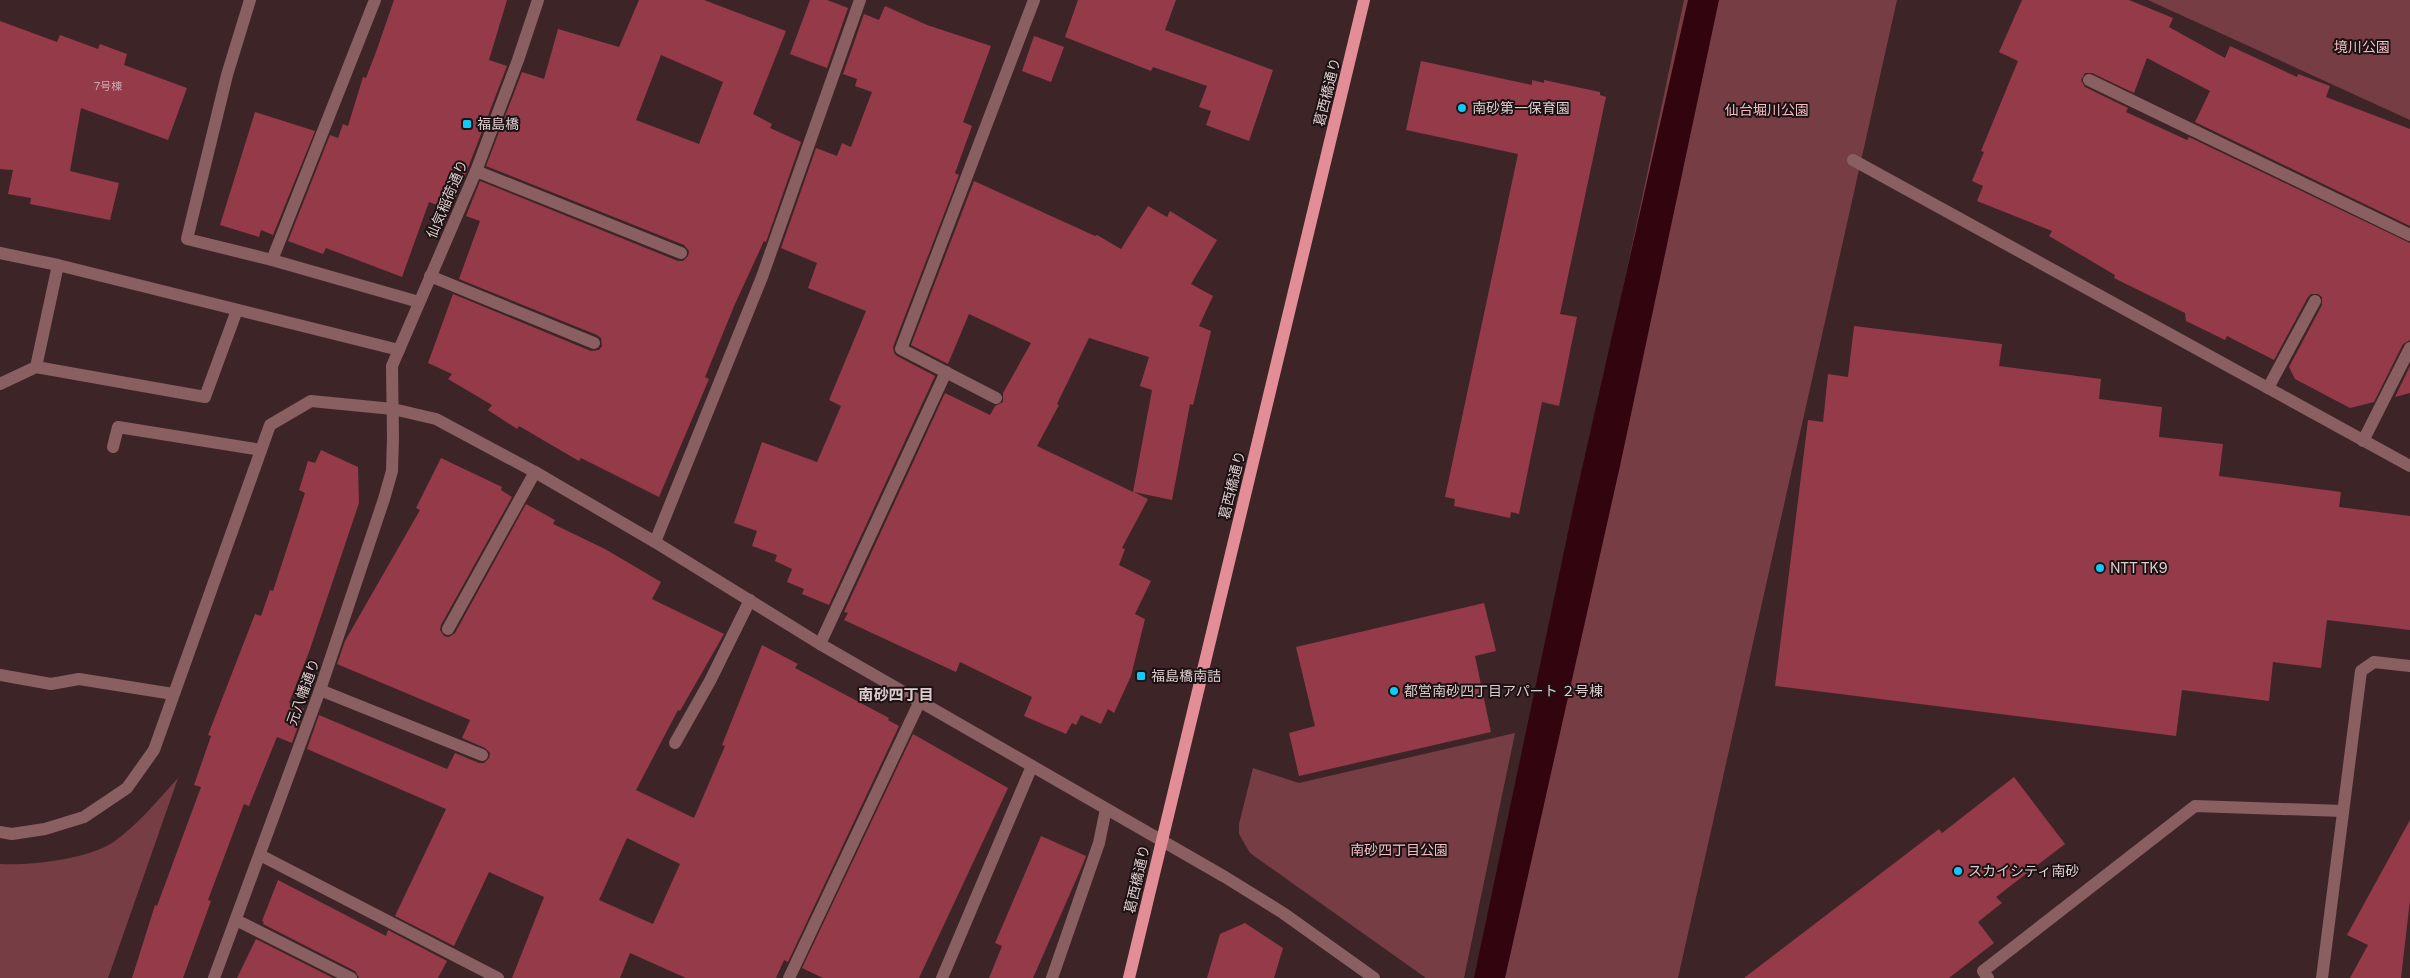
<svg xmlns="http://www.w3.org/2000/svg" width="2410" height="978" viewBox="0 0 2410 978" font-family="'Public Sans','Noto Sans JP',sans-serif">
	<style>
		.green { fill: #773d44 }
		.water { fill: #32040e }
		.building { fill: #953a49; fill-rule: evenodd }
		.lines { fill: none; stroke-linecap: round; stroke-linejoin: round }
		.minor { stroke: #895f62; stroke-width: 12 }
		.major { stroke: #e38e97; stroke-width: 12 }
		.poi-dot { fill: #0fcafa; stroke: #1d1213; stroke-width: 2 }
		.labels { text-anchor: middle; stroke-width: 4; stroke-linejoin: round; paint-order: stroke }
		.number-label { font-size: 11px; fill: #cba8ad }
		.park-label { font-size: 14px; fill: #f3bec2; stroke: #1d1213 }
		.street-label { font-size: 14px; fill: #ddcdce; stroke: #1d1213 }
		.poi-label { font-size: 14px; fill: #ddcdce; stroke: #1d1213; text-anchor: start }
		.neighbourhood-label { font-size: 15px; font-weight: bold; fill: #ddcdce; stroke: #1d1213 }
	</style>
	<rect width="100%" height="100%" fill="#3d2527"/>
	<!-- green -->
	<g class="green">
		<path d="M1684 0H1897L1678 978H1477Z"/>
		<path d="M2148 0H2410V120Z"/>
		<path d="M1515 733 1464 978H1426L1250 853 1239 834V824L1253 768 1299 783Z"/>
		<path d="M178 778 108 978H0V864C30 866 87 859 112 843 137 826 158 800 178 778Z"/>
	</g>
	<!-- water -->
	<path class="water" d="M1688 0H1719L1620 466 1505 978H1474L1574 504Z"/>
	<!-- building -->
	<g class="building">
		<path d="M394 0H507L489 60 507 66 468 168 450 210 429 202 402 277 326 248 323 254 288 241 330 135 338 138 343 124 348 126 363 77 366 78 376 52Z"/>
		<path d="M639 0H704L786 31 753 114 772 124 770 128 801 142 766 242 764 241 735 304 705 377 709 379 659 497 581 458 579 461 519 426 517 429 488 410 492 405 448 379 452 374 428 363 453 294 591 351 599 350 602 346 601 338 597 335 459 279 480 221 466 216 480 181 678 261H683L688 256 689 251 684 245 486 166 522 72 544 79 558 29 619 47ZM661 55 723 82 699 144 636 120Z"/>
		<path d="M810 0H827L848 8 827 68 790 54Z"/>
		<path d="M1078 0H1176L1165 30 1273 70 1249 141 1206 125 1211 111 1199 107 1207 86 1153 67 1151 71 1065 37Z"/>
		<path d="M2022 0H2129L2173 18 2169 27 2225 58 2230 46 2297 77 2298 74 2330 86 2326 97 2410 129V226L2195 122 2210 91 2147 58 2134 93 2092 73H2085L2081 80 2085 87 2128 108 2126 112 2187 140 2189 137 2410 243V340L2403 344 2374 402 2350 408 2295 379 2289 367 2322 305V297L2318 294H2311L2308 297 2274 360 2227 336 2225 340 2186 321 2185 313 2114 278 2115 275 2049 236 2052 231 1977 201 1983 186 1972 181 1984 152 1981 151 2018 61 1999 52Z"/>
		<path d="M885 6 927 25 991 46 963 122 972 126 955 173 959 175 893 347 894 353 897 356 935 376 829 605 802 594 804 589 787 582 792 569 775 561 777 555 752 546 757 531 734 523 762 442 817 462 841 406 829 400 866 311 808 288 817 263 781 248 816 148 837 156 842 143 851 147 872 92 855 86 857 79 843 74 864 14 879 20Z"/>
		<path d="M0 21 57 42 60 35 98 49 100 44 127 54 124 65 187 88 168 140 81 108 70 171 119 183 110 220 30 204 31 198 8 194 13 170 0 169Z"/>
		<path d="M1034 36 1064 47 1051 82 1022 71Z"/>
		<path d="M1421 61 1532 85V80L1544 83V80L1600 92V95L1606 97 1560 314 1577 317 1559 406 1542 402 1519 514 1511 512 1510 518 1454 506 1455 499 1445 497 1518 154 1406 130Z"/>
		<path d="M255 112 315 131 273 235 261 230 259 237 220 225Z"/>
		<path d="M974 181 1095 236 1097 235 1121 249 1148 206 1167 217 1170 211 1217 240 1191 284 1213 296 1199 326 1211 331 1193 405 1190 404 1172 500 1134 492 1148 499 1122 548 1125 549 1119 565 1151 581 1135 614 1145 619 1131 676 1114 713 1108 709 1101 724 1081 715 1076 725 1072 723 1066 734 1024 716 1032 697 960 662 956 672 844 620 848 613 844 612 945 393 990 415 995 406 1003 402V393L1031 343 969 314 948 364 911 345ZM1089 338 1149 357 1140 386 1152 390 1133 492 1037 446 1059 405 1057 404Z"/>
		<path d="M1854 326 2002 344 1999 366 2101 379 2099 399 2162 407 2159 437 2223 444 2219 476 2341 492 2339 507 2410 516V630L2327 620 2321 668 2273 662 2269 701 2182 690 2176 736 1775 686 1808 420 1823 422 1828 374 1848 377Z"/>
		<path d="M2410 366V393L2395 397Z"/>
		<path d="M321 450 358 467 359 503 309 652 289 703 304 709 292 743 277 737 249 806 244 804 208 900 211 901 183 978H132L155 905 157 906 201 787 194 785 211 736 208 735 255 614 261 616 270 590 273 591 305 493 299 490 308 461 315 463Z"/>
		<path d="M441 458 502 487 501 490 512 497 441 625 440 630 444 636 449 637 455 633 526 504 555 520 553 524 605 549 661 582 652 599 724 634 680 711 678 710 636 790 694 818 725 746 722 745 762 645 798 664 795 668 889 718 888 720 899 726 788 962 784 960 776 978H686L630 953 620 978H512L544 897 489 872 454 946 395 916 446 809 307 749 319 715 447 769 455 753 479 763H484L489 758 490 753 485 748 462 738 470 720 337 664 345 641 420 510 416 508ZM627 838 680 864 653 924 599 900Z"/>
		<path d="M1484 603 1496 651 1475 656 1491 732 1299 776 1289 733 1315 726 1296 647Z"/>
		<path d="M913 734 1008 788 919 978H823L802 968Z"/>
		<path d="M2014 777 2065 844 1996 897 2002 903 1978 922 1994 943 1949 978H1744L1939 829 1942 833Z"/>
		<path d="M2410 820V900L2401 978H2350L2368 945 2347 935Z"/>
		<path d="M1041 836 1086 856 1083 864 1033 978H989L1002 946 995 943Z"/>
		<path d="M278 880 386 936 388 930 447 961 438 978H359L355 971 263 924 264 922 262 921Z"/>
		<path d="M1245 923 1283 948 1274 978H1207L1220 934Z"/>
		<path d="M256 939 333 978H237Z"/>
	</g>
	<g class="lines">
		<!-- minor -->
		<g class="minor">
			<path d="M250 0 227 75 187 239 272 260 419 302"/>
			<path d="M2089 80 2410 235"/>
			<path d="M1853 160 2410 466"/>
			<path d="M476 171 681 253"/>
			<path d="M0 253 58 265 399 350"/>
			<path d="M272 260 375 0"/>
			<path d="M430 276 594 343"/>
			<path d="M36 367 58 265"/>
			<path d="M0 384 36 367 205 397 237 310"/>
			<path d="M2268 388 2315 301"/>
			<path d="M996 398 901 349 1034 0"/>
			<path d="M2363 441 2410 348"/>
			<path d="M113 447 118 427 261 450"/>
			<path d="M655 542 762 277 860 0"/>
			<path d="M448 629 535 472"/>
			<path d="M820 644 946 372"/>
			<path d="M0 675 51 684 79 679 173 694"/>
			<path d="M320 690 482 755"/>
			<path d="M675 743 710 681 750 600"/>
			<path d="M0 832 12 834 45 829 84 817 127 788 154 750 270 425 311 401 393 409 436 419 535 472 655 542 820 644 1225 877 1283 913 1374 978"/>
			<path d="M260 855 498 978"/>
			<path d="M236 920 351 978"/>
			<path d="M214 978 320 690 384 499 392 471 393 438 392 366 476 171 518 60 538 0"/>
			<path d="M789 978 920 701"/>
			<path d="M942 978 1032 766"/>
			<path d="M1052 978 1099 843 1106 809"/>
			<path d="M1988 978 1983 971 2195 806 2343 811"/>
			<path d="M2322 978 2361 671 2374 662 2410 666"/>
		</g>
		<!-- major -->
		<path class="major" d="M1129 978 1364 0"/>
	</g>
	<!-- markers -->
	<g class="poi-dot">
		<circle cx="1462" cy="108" r="5"/>
		<rect x="462" y="119" width="10" height="10" rx="2.5"/>
		<circle cx="2100" cy="568" r="5"/>
		<rect x="1136" y="671" width="10" height="10" rx="2.5"/>
		<circle cx="1394" cy="691" r="5"/>
		<circle cx="1958" cy="871" r="5"/>
	</g>
	<g class="labels">
		<!-- number labels -->
		<g class="number-label">
			<text x="108" y="90">7号棟</text>
		</g>
		<!-- park labels -->
		<g class="park-label">
			<text x="2362" y="52">境川公園</text>
			<text x="1767" y="115">仙台堀川公園</text>
			<text x="1399" y="855">南砂四丁目公園</text>
		</g>
		<!-- street labels -->
		<g class="street-label">
			<text transform="translate(1327 92) rotate(-76)" y="5">葛西橋通り</text>
			<text transform="translate(447 199) rotate(-67)" y="5">仙気稲荷通り</text>
			<text transform="translate(1232 485) rotate(-76)" y="5">葛西橋通り</text>
			<text transform="translate(303 692) rotate(-70)" y="5">元八幡通り</text>
			<text transform="translate(1137 879) rotate(-77)" y="5">葛西橋通り</text>
		</g>
		<!-- poi labels -->
		<g class="poi-label">
			<text x="1472" y="113">南砂第一保育園</text>
			<text x="477" y="129">福島橋</text>
			<text x="2110" y="573">NTT TK9</text>
			<text x="1151" y="681">福島橋南詰</text>
			<text x="1404" y="696">都営南砂四丁目アパート ２号棟</text>
			<text x="1968" y="876">スカイシティ南砂</text>
		</g>
		<!-- neighbourhood labels -->
		<g class="neighbourhood-label">
			<text x="896" y="700">南砂四丁目</text>
		</g>
	</g>
</svg>
